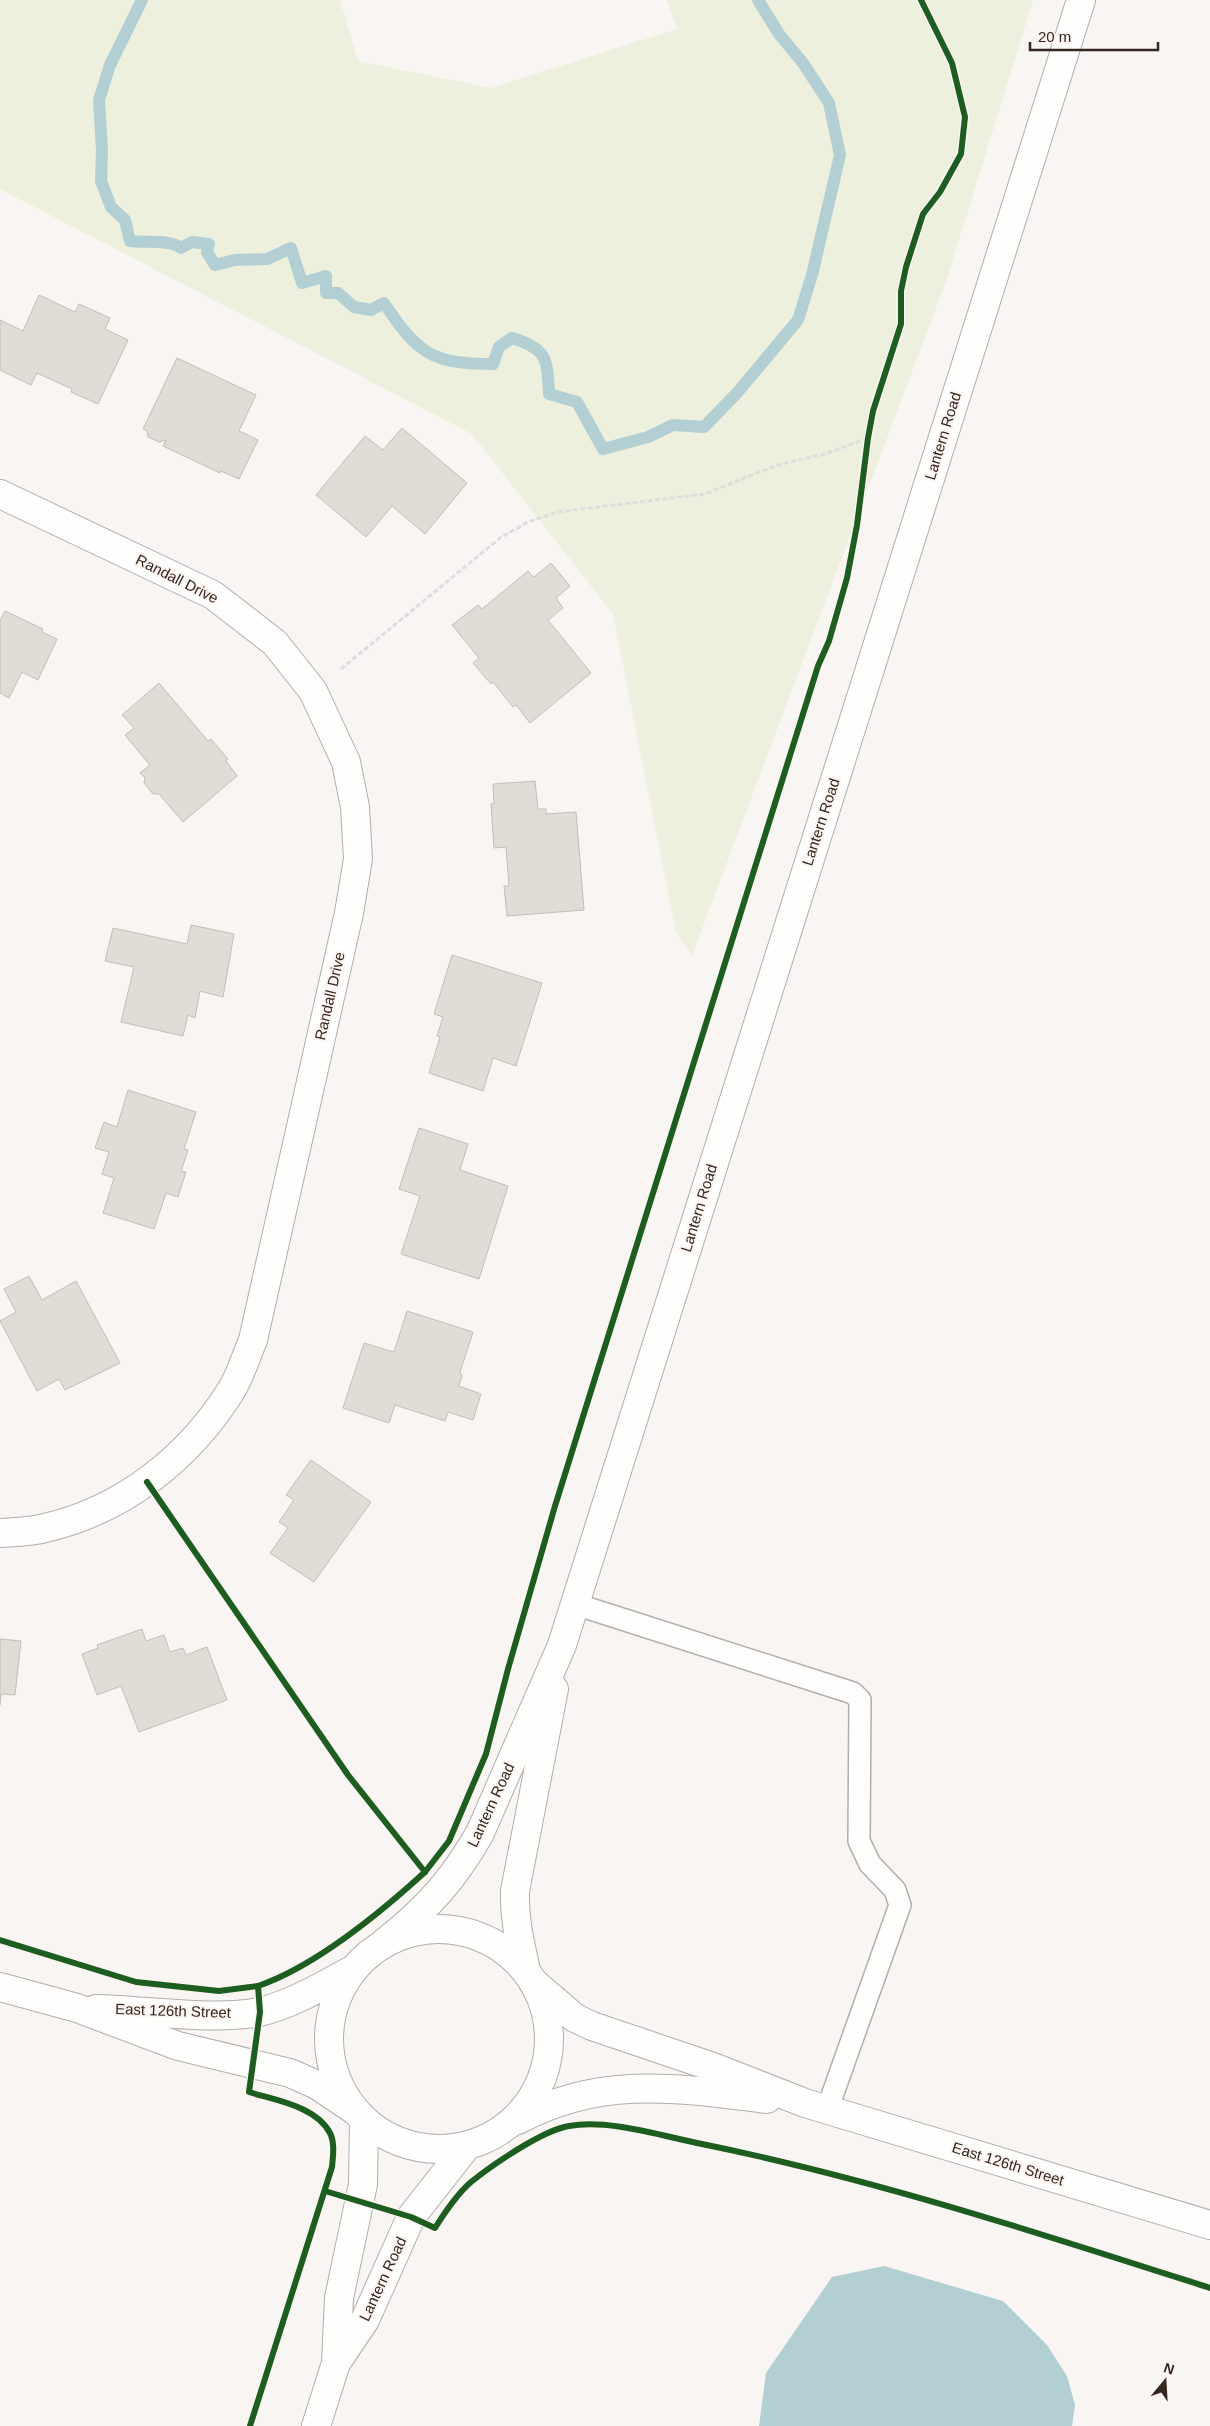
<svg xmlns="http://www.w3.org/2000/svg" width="1210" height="2426" viewBox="0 0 1210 2426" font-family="Arial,sans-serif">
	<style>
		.green { fill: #ecf0dc }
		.water { fill: #b2cfd4 }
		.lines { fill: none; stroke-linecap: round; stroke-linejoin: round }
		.stream { stroke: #b2cfd4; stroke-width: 12 }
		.building { fill: #e2dcd7; stroke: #c4bdb9 }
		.service-casing { stroke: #b4ada9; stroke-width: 24 }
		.minor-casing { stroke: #b4ada9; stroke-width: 30 }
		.tertiary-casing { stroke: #b4ada9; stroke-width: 30 }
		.secondary-casing { stroke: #b4ada9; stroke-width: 30 }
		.path { stroke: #dedddc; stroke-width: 3; stroke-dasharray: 5 2.5; stroke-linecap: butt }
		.service { stroke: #fefefd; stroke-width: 21 }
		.minor { stroke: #fefefd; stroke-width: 28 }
		.tertiary { stroke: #fefefd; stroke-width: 28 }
		.secondary { stroke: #fefefd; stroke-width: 28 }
		.cycleway-casing { stroke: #fbf4f0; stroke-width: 9 }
		.cycleway { stroke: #1b5e20; stroke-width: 6 }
		.labels { text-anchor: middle; stroke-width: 4; stroke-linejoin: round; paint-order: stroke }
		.street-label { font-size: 15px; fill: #342720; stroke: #fbf4f0 }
	</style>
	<rect width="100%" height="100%" fill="#f8f5f3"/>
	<!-- green -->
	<path class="green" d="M0 0H340L358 61 491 88 677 29 667 0H1033L947 279 692 955 676 932 613 614 472 434 0 189Z"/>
	<!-- water -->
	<path class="water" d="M884 2266 1003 2301 1047 2345 1067 2376 1075 2405 1072 2426H759L766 2373 832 2277Z"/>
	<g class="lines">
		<!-- stream -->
		<path class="stream" d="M142 0 110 65 99 100 102 150 101 181 111 207 125 220 130 241C146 243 169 239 181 248L192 242 209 244 207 252 215 265 235 260 267 259 291 248 302 283 326 276V293H338L354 307 371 310 384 303C418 354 432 364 493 364L499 347 512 338C548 349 547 359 549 394L577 402 603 449 648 437 673 425 704 427 737 393 798 320 812 275 840 155 829 103 803 63 779 34 758 0"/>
	</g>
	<!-- building -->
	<g class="building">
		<path d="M39 295 75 312 79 304 110 318 105 329 128 340 98 404 71 392 72 389 37 373 31 385 0 370V320L23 331Z"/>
		<path d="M177 358 256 395 239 431 258 440 239 479 221 471 220 473 163 446 166 440 159 442 148 437 147 431 143 429Z"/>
		<path d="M402 428 467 483 425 534 392 506 366 537 316 495 365 436 383 450Z"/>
		<path d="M551 563 570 586 556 598 563 608 548 620 591 673 530 723 516 705 513 707 493 682 491 684 473 663 479 658 452 625 478 605 482 609 528 571 534 577Z"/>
		<path d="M5 611 43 629 42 632 57 639 38 680 22 672 9 698 0 693V620Z"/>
		<path d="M159 683 208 741 211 739 228 759 226 761 237 776 183 822 159 794H153L144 783 145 778 140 773 150 765 125 735 134 728 122 715Z"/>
		<path d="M535 781 538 809H546V814L576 812 584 910 507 916 504 886H509L506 847 494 848 491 804 494 803 493 784Z"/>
		<path d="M191 925 234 934 223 997 200 991 195 1018 188 1015 183 1036 121 1022 134 967 105 961 113 928 187 944Z"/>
		<path d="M452 955 542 983 516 1066 493 1058 483 1091 429 1073 440 1037 437 1036 443 1017 434 1014Z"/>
		<path d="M128 1090 196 1112 184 1149 188 1150 181 1171 186 1172 178 1197 166 1193 154 1229 103 1213 114 1178 102 1174 109 1152 95 1148 104 1122 117 1127Z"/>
		<path d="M419 1128 468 1144 460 1170 508 1186 479 1279 401 1254 420 1196 399 1189Z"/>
		<path d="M29 1276 42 1300 76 1281 120 1363 65 1390 59 1379 37 1391 0 1321 16 1312 4 1289Z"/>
		<path d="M407 1311 473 1332 460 1372 462 1376 459 1386 481 1394 473 1420 448 1412 445 1421 395 1405 389 1423 343 1408 364 1343 394 1352Z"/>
		<path d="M311 1460 371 1502 314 1582 270 1553 288 1528 279 1522 294 1500 286 1495Z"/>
		<path d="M142 1629 146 1641 164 1635 170 1652 183 1648 186 1655 207 1647 227 1700 139 1732 121 1686 97 1695 82 1654 98 1648 97 1645Z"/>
		<path d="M0 1639 21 1641 15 1695 1 1694 0 1705Z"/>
	</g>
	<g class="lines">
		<!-- service casing -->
		<g class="service-casing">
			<path id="service" d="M575 1604 853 1693 860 1700 859 1841 870 1864 895 1890 900 1905 827 2110"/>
		</g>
		<!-- minor casing -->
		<g class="minor-casing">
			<path id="minor" d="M0 494 213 595 275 643 313 691 346 762 355 807 358 859 349 913 253 1340C246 1356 241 1374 232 1389 190 1457 124 1510 45 1528 31 1532 15 1532 0 1533"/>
		</g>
		<!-- tertiary casing -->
		<g class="tertiary-casing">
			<g id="tertiary">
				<path d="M385 1942C427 1909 454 1879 480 1833L562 1645 1081 0"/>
				<path d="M526 1970C520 1943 514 1919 515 1891L554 1689"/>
				<path d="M336 2363 365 2320 411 2217 466 2147"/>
				<path d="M316 2426 336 2363 339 2298 363 2184 364 2120"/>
			</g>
		</g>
		<!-- secondary casing -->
		<g class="secondary-casing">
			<g id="secondary">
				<circle cx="439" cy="2039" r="110"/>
				<path d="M533 1982 575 2018 592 2026 713 2067 805 2103 1210 2225"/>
				<path d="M0 1987 77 2008 178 2046 290 2073 317 2085 354 2110"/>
				<path d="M96 2009C145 2010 213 2021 259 2012 290 2005 323 1986 350 1971"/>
				<path d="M518 2120C601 2075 678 2088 767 2099"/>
			</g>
		</g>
		<!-- path -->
		<path class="path" d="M341 669 500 538 528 522 557 512 705 494 777 465 825 454 868 438"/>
		<!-- service -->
		<use href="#service" class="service"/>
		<!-- minor -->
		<use href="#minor" class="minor"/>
		<!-- tertiary -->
		<use href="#tertiary" class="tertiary"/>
		<!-- secondary -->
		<use href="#secondary" class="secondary"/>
		<!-- cycleway casing -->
		<g class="cycleway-casing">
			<g id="cycleway">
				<path d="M147 1482 348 1775 425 1872C380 1913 316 1966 258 1986L260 2012 249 2092C274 2100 316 2106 330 2133 335 2143 333 2156 332 2167L250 2426"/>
				<path d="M425 1872 449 1841 486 1754 508 1669 555 1506 818 666 829 641 847 578 857 525 868 438 873 411 901 324V291L906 267 923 214 940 192 961 154 965 117 952 63 921 0"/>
				<path d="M0 1940 136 1982 219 1991 258 1986"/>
				<path d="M325 2191 411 2217 435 2228C445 2212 457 2194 471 2182 492 2165 543 2130 569 2126 609 2119 662 2136 702 2144 874 2179 1042 2234 1210 2288"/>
			</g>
		</g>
		<!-- cycleway -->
		<use href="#cycleway" class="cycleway"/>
	</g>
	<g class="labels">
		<!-- street labels -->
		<g class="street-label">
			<text transform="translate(943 436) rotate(-73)" y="5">Lantern Road</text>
			<text transform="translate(177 579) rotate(27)" y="5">Randall Drive</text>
			<text transform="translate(821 822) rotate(-72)" y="5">Lantern Road</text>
			<text transform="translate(330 996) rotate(-77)" y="5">Randall Drive</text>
			<text transform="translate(699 1208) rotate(-73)" y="5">Lantern Road</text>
			<text transform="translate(491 1805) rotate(-65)" y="5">Lantern Road</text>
			<text transform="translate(173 2011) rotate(2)" y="5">East 126th Street</text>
			<text transform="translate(1008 2164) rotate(17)" y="5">East 126th Street</text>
			<text transform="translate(383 2279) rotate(-65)" y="5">Lantern Road</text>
		</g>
	</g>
	<!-- north arrow -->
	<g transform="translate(1165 2381) rotate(18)" stroke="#fbf4f0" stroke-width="4" paint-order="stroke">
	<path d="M0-4L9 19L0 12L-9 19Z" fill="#342720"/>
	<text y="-8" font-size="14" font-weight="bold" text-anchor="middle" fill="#342720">N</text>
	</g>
	<!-- scale -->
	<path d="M1030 42v8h128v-8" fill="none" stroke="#342720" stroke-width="2.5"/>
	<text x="1038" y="42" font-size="15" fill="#342720" stroke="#fbf4f0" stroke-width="4" paint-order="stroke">20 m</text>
</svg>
